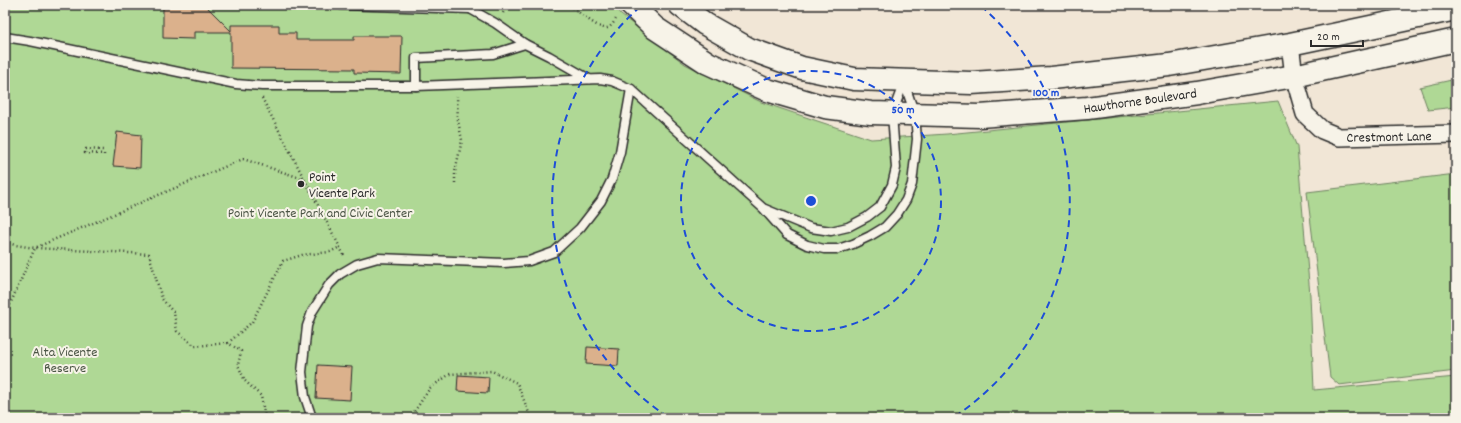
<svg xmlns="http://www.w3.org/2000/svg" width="1461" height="423" viewBox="0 0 1461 423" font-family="Dekko,sans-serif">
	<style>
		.green { fill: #afd895; stroke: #6d8260 }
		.building { fill: #dbb18c; stroke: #2b2b2b }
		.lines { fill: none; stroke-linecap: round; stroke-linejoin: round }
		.lane-casing { stroke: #2b2b2b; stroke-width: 11 }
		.street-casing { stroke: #2b2b2b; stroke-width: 20 }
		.primary-casing { stroke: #2b2b2b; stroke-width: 25 }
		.path { stroke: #2b2b2b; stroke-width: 2.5; stroke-dasharray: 1 3; stroke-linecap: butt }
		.lane { stroke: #f7f3e8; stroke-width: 8 }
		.street { stroke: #f7f3e8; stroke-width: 17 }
		.primary { stroke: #f7f3e8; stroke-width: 22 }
		.ring { fill: none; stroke: #1d4ed8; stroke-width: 2; stroke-dasharray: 7 5 }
		.poi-dot { fill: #2b2b2b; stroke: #f7f3e8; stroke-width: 1.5 }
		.labels { text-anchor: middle; stroke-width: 4; stroke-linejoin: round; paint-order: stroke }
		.street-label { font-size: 14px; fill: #2b2b2b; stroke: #f7f3e8 }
		.poi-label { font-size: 14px; fill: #2b2b2b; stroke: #f7f3e8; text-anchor: start }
		.park-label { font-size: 14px; fill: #4c5646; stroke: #f7f3e8 }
		.centre { fill: #1d4ed8; stroke: #f7f3e8; stroke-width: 2 }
		.ring-label { font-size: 12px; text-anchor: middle; font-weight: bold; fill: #1d4ed8; stroke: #f7f3e8; stroke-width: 4; stroke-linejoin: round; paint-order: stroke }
	</style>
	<rect width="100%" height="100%" fill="#f1e6d6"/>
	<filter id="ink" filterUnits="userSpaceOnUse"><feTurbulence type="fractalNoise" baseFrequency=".025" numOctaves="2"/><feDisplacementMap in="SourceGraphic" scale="8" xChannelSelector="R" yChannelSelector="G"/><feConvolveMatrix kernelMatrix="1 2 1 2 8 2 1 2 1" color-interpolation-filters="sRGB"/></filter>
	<g filter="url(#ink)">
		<!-- green -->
		<g class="green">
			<path d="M5 5H612L621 15 685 64 761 102 871 139 947 134 1278 101 1297 147 1310 295 1314 390 1456 377V418H5Z"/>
			<path d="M1456 79V107L1428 110 1420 87Z"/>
			<path d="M1456 174V371L1339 385 1330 377 1307 192Z"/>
		</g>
		<!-- building -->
		<g class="building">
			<path d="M163 5H205L231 31V25H279V33H296V40H354V36H402L401 74 354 73V69L231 68V32H194V39L163 38Z"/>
			<path d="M117 132 141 135 140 168 113 166Z"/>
			<path d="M587 347 619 349 618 366 586 364Z"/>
			<path d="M318 365 352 367 350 400 316 398Z"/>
			<path d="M458 375 489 377 488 393 457 391Z"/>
		</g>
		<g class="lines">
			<!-- lane casing -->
			<g class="lane-casing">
				<g id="lane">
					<path d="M341 5 470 9"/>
					<path d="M465 6 495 23 525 44"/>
					<path d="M5 37 30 41 236 84 262 86H416L600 79 612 81 631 89 764 209 787 235 807 245 824 249H838L853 244 870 236 885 227 897 214 906 200 912 184 917 139 915 115 904 82"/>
					<path d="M416 86V58L493 54 525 44 549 56 589 79"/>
					<path d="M765 209 811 228 831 231 848 227 867 217 880 207 892 185 896 168 892 114 904 82"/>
					<path d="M312 418 305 397 302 372 307 326 312 312 329 285 340 274 357 264 378 258 504 263 529 261 554 252 580 228 601 201 612 179 620 152 631 89"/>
				</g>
			</g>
			<!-- street casing -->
			<g class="street-casing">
				<path id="street" d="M1290 44 1294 76 1305 114 1322 130 1339 137 1456 134"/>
			</g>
			<!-- primary casing -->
			<g class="primary-casing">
				<g id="primary">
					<path d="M631 5 655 28 708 63 767 90 825 107 871 113 980 116 1087 108 1197 93 1294 76 1456 40"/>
					<path d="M680 5 705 24 749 49 802 68 854 79 971 83 1051 78 1169 65 1290 44 1456 9"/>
				</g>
			</g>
			<!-- path -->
			<g class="path">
				<path d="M570 5C576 10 599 30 607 28 611 27 614 22 616 19"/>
				<path d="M503 13 507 5"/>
				<path d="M262 98 345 257"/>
				<path d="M104 155V154L85 153 86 149 104 150"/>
				<path d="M455 183V172L462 140 458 121 457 96"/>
				<path d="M5 242 15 245 35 248 149 254 162 299 174 313 177 331 195 346 228 343 241 351 238 365 245 381 261 396 265 418"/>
				<path d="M37 247 243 159 304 179"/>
				<path d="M5 316 35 248"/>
				<path d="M228 343 252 322 283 261 302 255 330 252 340 247"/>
				<path d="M410 418 430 388 450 374 492 371 517 383 531 418"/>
			</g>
			<!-- lane -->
			<use href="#lane" class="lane"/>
			<!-- street -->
			<use href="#street" class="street"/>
			<!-- primary -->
			<use href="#primary" class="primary"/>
		</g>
	</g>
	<!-- distance rings -->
	<g class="ring">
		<circle cx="811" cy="201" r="130"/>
		<path d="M668 417A259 259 0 0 1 641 6M981 6A259 259 0 0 1 954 417"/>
	</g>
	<!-- markers -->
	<circle class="poi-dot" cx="301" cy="184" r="4"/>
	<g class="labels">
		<!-- street labels -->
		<g class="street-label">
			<text transform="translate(1140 100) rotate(-8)" y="5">Hawthorne Boulevard</text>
			<text transform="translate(1389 136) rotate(-1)" y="5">Crestmont Lane</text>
		</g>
		<!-- poi labels -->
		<g class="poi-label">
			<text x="309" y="181">Point<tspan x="309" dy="16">Vicente Park</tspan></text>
		</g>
		<!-- park labels -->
		<g class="park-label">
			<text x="320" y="217">Point Vicente Park and Civic Center</text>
			<text x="65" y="356">Alta Vicente<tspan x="65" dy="16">Reserve</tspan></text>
		</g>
	</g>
	<circle cx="811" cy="201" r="6" class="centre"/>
	<g class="ring-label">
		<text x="1046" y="96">100 m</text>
		<text x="903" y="113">50 m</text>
	</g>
	<!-- margin -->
	<rect width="1461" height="423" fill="none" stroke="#f7f3e8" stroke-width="20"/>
	<rect x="10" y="10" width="1441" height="403" fill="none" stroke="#2b2b2b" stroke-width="1.5" filter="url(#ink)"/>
	<!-- scale -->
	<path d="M1311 40v6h52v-6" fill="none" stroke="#2b2b2b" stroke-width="2"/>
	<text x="1317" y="40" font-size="12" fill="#2b2b2b" stroke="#f7f3e8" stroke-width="3" paint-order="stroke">20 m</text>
</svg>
